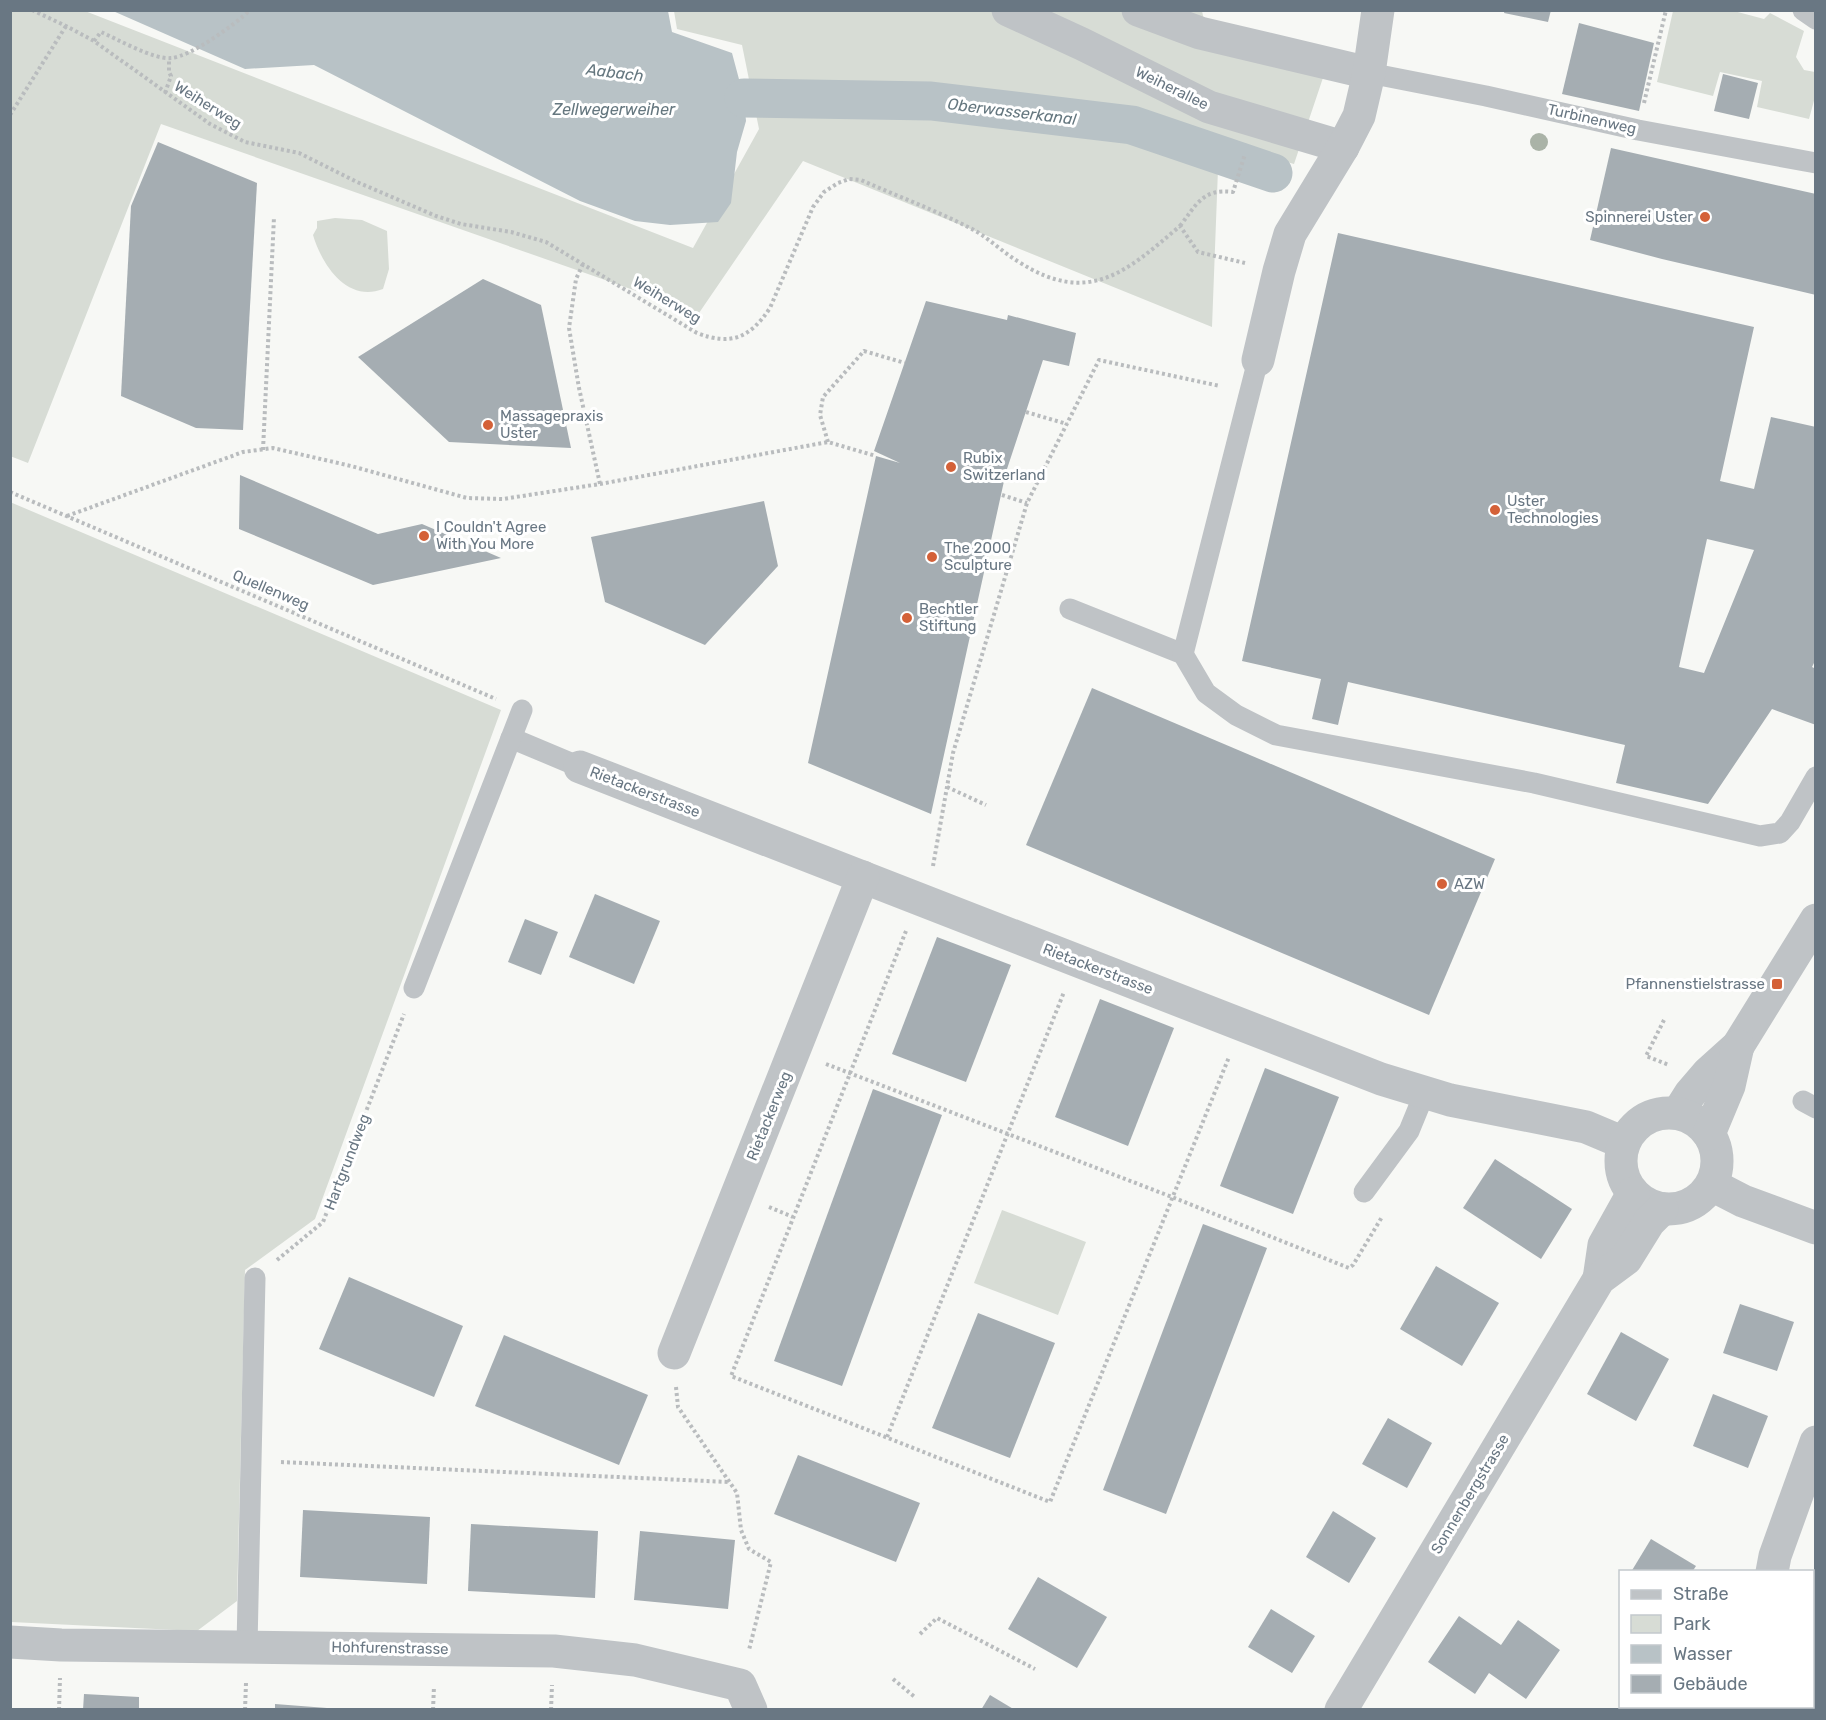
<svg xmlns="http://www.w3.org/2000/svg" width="1826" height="1720" viewBox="0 0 1826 1720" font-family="Rubik,sans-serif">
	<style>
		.green { fill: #d7dcd5 }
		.water { fill: #b8c2c6 }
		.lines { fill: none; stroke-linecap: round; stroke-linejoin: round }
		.canal { stroke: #b8c2c6; stroke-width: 39 }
		.building { fill: #a5adb2; fill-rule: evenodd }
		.path { stroke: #b9bcbe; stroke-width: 4; stroke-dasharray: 3 3; stroke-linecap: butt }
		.service { stroke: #bfc3c6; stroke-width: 21 }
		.minor { stroke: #bfc3c6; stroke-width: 33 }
		.tertiary { stroke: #bfc3c6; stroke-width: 33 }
		.tree { fill: #aab3a7 }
		.poi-dot { fill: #d46138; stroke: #fff; stroke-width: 2 }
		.labels { text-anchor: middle; stroke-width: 6; stroke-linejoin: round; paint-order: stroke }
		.street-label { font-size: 15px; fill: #697783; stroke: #fff }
		.poi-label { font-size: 15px; fill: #697783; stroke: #fff; text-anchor: start }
		.water-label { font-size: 16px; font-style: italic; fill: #65777f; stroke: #fff }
	</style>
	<rect width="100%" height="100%" fill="#f7f8f5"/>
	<!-- green -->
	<g class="green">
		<path d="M10 11H85L693 248 759 129 742 45 677 29 674 11H1202L1205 25 1331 54 1294 164 1219 143 1212 327 803 161 699 313 161 124 28 463 10 456Z"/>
		<path d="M1673 11H1734L1764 19 1770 13 1804 31 1796 57 1804 70 1815 72V97L1809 119 1757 107 1762 81 1720 72 1713 96 1657 82Z"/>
		<path d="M335 218 362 220 387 231 389 269 383 289C347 303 322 265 313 235L317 228V221Z"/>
		<path d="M10 502 501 710 315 1219 245 1270 237 1601 197 1631 11 1622Z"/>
		<path d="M1002 1210 1086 1242 1058 1315 974 1283Z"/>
	</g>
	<!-- water -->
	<path class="water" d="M113 11H668L672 32 732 53 744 98 746 121 737 152 731 203 718 222 670 225 635 221 580 201 314 65 245 69Z"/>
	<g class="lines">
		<!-- canal -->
		<path class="canal" d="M744 98 931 101 1132 125 1273 173"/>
	</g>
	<!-- building -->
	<g class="building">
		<path d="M1505 10H1551L1548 22 1504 13Z"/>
		<path d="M1579 23 1654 43 1639 111 1562 94Z"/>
		<path d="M1723 74 1758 83 1749 119 1714 111Z"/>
		<path d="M158 142 257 183 243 430 196 428 121 396 131 206Z"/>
		<path d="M1611 148 1816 194V295L1662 259 1590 240Z"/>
		<path d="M1338 233 1754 327 1720 481 1754 489 1771 417 1816 427V659L1812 667 1816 669V725L1772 709 1708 804 1616 783 1625 745 1348 682 1338 725 1312 719 1321 679 1242 661ZM1707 539 1754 550 1704 673 1679 667Z"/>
		<path d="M483 279 541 305 571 448 449 442 358 357Z"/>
		<path d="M926 301 1007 320 1008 315 1076 333 1069 366 1043 360 1006 472 931 814 808 763 876 456 900 463 874 451Z"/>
		<path d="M240 475 378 534 422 524 501 558 373 585 239 529Z"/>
		<path d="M764 501 778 566 705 645 605 602 591 537Z"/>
		<path d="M1092 688 1495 859 1429 1015 1026 845Z"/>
		<path d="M595 894 660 921 634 984 569 957Z"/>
		<path d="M525 919 558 932 541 975 508 962Z"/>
		<path d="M937 937 1011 965 966 1082 892 1054Z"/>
		<path d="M1100 999 1174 1028 1128 1146 1055 1117Z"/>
		<path d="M1265 1068 1339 1097 1293 1214 1220 1186Z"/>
		<path d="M873 1089 942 1115 842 1386 774 1361Z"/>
		<path d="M1495 1159 1572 1209 1541 1259 1463 1208Z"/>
		<path d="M1203 1224 1267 1248 1166 1514 1103 1490Z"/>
		<path d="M1436 1266 1499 1303 1462 1366 1400 1329Z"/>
		<path d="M349 1277 463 1326 434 1397 319 1349Z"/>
		<path d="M1740 1304 1794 1322 1777 1371 1723 1353Z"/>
		<path d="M978 1313 1055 1343 1010 1458 932 1428Z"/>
		<path d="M1621 1332 1669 1359 1636 1421 1587 1394Z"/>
		<path d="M504 1335 648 1395 619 1465 475 1406Z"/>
		<path d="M1713 1394 1768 1416 1748 1468 1693 1446Z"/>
		<path d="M1388 1418 1432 1443 1407 1488 1362 1464Z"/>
		<path d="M798 1455 920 1503 896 1562 774 1514Z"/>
		<path d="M303 1510 430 1517 427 1584 300 1577Z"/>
		<path d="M1333 1511 1376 1538 1349 1583 1306 1557Z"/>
		<path d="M471 1524 598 1531 595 1598 468 1591Z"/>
		<path d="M640 1531 735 1540 728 1609 634 1600Z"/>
		<path d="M1651 1539 1696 1566 1692 1572H1631Z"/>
		<path d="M1038 1577 1107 1617 1077 1668 1008 1629Z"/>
		<path d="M1271 1609 1315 1636 1292 1673 1248 1647Z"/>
		<path d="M1459 1616 1501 1645 1518 1620 1560 1650 1526 1699 1489 1673 1475 1694 1428 1662Z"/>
		<path d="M1812 1657H1816V1710H1793L1794 1706H1812Z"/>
		<path d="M84 1694 139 1697V1710H83Z"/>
		<path d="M990 1695 1015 1710H981Z"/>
		<path d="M275 1704 327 1708V1710H275Z"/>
		<rect x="1622" y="1706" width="48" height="4"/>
	</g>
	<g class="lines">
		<!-- path -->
		<g class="path">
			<path d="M32 10 66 26 94 41 210 124 245 142 299 153 357 182 436 216 461 224 511 232 546 242 697 333C731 346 750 338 770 308L813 207 824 192 838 183 849 179 861 180C897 196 935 210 970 228 988 237 1002 252 1019 262 1089 307 1127 271 1180 226L1198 252 1245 263"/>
			<path d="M94 41 101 32C117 39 154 60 171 58 190 57 236 24 250 10"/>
			<path d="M165 93 171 76 169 72V59"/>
			<path d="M1644 103 1666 10"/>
			<path d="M10 115 66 26"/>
			<path d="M1180 226C1196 205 1203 188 1233 192L1245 154"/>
			<path d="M583 264 576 279 569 328 579 388 600 484"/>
			<path d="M1026 412 1067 424"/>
			<path d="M828 442 820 415 823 397 864 351 905 363"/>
			<path d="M263 450 274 217"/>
			<path d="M10 492 496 699"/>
			<path d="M1002 495 1027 503"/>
			<path d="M67 516 243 452 273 448 351 466 467 498 503 499 600 484 828 442 876 456"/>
			<path d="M947 787 986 805"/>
			<path d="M933 866 953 753 1027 503 1099 360 1220 386"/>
			<path d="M906 931 731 1376 1050 1502 1229 1057"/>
			<path d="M1664 1020 1646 1056 1669 1065"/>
			<path d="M826 1064 1172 1197 1349 1268 1353 1265 1382 1217"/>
			<path d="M769 1207 793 1217"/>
			<path d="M277 1260 323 1222 404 1014"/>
			<path d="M676 1387 678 1407 737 1493 741 1530 749 1549 771 1562 749 1650"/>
			<path d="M887 1437 1064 992"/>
			<path d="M281 1462 729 1482"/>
			<path d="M920 1634 937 1618 1035 1669"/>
			<path d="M893 1679 916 1698"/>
			<path d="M59 1710 60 1678"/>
			<path d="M245 1710 246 1683"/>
			<path d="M433 1710 434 1686"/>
			<path d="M551 1710 552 1685"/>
		</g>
		<!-- service -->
		<g class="service">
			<path d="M1803 10 1816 19"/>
			<path d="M1369 73 1486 96 1638 130 1816 163"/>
			<path d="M1070 609 1183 654 1206 693 1236 715 1276 735 1534 783 1760 836 1780 833 1790 822 1816 777"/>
			<path d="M1183 654 1258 360"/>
			<path d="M511 738 580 767"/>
			<path d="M414 988 522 710"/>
			<path d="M1803 1101 1816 1108"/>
			<path d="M1364 1192 1409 1131 1425 1092"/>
			<path d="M247 1646 255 1278"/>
		</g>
		<!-- minor -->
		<g class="minor">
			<path d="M1008 10 1082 44 1209 107 1343 147"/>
			<path d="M1138 10 1200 33 1369 73"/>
			<path d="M1258 360 1279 271 1290 234 1343 147 1359 116 1369 73 1378 10"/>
			<path d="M580 767 1381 1079 1450 1100 1586 1127 1624 1143"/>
			<path d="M1712 1185 1743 1201 1816 1228"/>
			<path d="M674 1353 863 877"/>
			<path d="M1772 1572 1775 1556 1816 1442"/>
			<path d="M10 1642 61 1645 554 1651 635 1660 740 1685 751 1710"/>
			<path d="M1743 1710V1706"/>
		</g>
		<!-- tertiary -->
		<g class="tertiary">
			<path d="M1678 1113 1690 1094 1708 1073 1738 1046 1816 920"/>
			<circle cx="1669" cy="1161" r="48"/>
			<path d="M1709 1134 1729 1086 1738 1046"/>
			<path d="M1599 1279 1604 1245 1633 1193"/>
			<path d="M1341 1710 1599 1279 1626 1259 1649 1222 1662 1209"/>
		</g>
	</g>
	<!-- trees -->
	<circle class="tree" cx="1539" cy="142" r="9"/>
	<!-- markers -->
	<g class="poi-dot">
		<circle cx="1705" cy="217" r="6"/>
		<circle cx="488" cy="425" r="6"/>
		<circle cx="951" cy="467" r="6"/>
		<circle cx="1495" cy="510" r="6"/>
		<circle cx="424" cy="536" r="6"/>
		<circle cx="932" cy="557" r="6"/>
		<circle cx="907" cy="618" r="6"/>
		<circle cx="1442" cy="884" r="6"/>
		<rect x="1771" y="978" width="12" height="12" rx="3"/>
	</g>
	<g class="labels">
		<!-- street labels -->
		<g class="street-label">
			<text transform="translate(1172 88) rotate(26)" y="5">Weiherallee</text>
			<text transform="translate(208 105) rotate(32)" y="5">Weiherweg</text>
			<text transform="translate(1592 119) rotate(13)" y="5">Turbinenweg</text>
			<text transform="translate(667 300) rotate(31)" y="5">Weiherweg</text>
			<text transform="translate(271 590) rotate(23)" y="5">Quellenweg</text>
			<text transform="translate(645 792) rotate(21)" y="5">Rietackerstrasse</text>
			<text transform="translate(1098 969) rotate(21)" y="5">Rietackerstrasse</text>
			<text transform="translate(769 1116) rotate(-68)" y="5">Rietackerweg</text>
			<text transform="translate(347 1162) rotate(-69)" y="5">Hartgrundweg</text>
			<text transform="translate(1470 1494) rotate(-59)" y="5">Sonnenbergstrasse</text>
			<text transform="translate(390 1648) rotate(1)" y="5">Hohfurenstrasse</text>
		</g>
		<!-- poi labels -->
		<g class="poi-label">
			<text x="1693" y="222" text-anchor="end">Spinnerei Uster</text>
			<text x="500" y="421">Massagepraxis<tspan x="500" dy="17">Uster</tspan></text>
			<text x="963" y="463">Rubix<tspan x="963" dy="17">Switzerland</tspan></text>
			<text x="1507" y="506">Uster<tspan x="1507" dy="17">Technologies</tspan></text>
			<text x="436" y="532">I Couldn't Agree<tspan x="436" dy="17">With You More</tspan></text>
			<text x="944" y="553">The 2000<tspan x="944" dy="17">Sculpture</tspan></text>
			<text x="919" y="614">Bechtler<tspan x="919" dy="17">Stiftung</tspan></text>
			<text x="1454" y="889">AZW</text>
			<text x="1765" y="989" text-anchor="end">Pfannenstielstrasse</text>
		</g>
		<!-- water labels -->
		<g class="water-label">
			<text transform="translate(615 72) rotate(7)" y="6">Aabach</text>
			<text x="614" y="115">Zellwegerweiher</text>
			<text transform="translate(1012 111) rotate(7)" y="6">Oberwasserkanal</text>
		</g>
	</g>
	<!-- border -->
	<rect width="1826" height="1720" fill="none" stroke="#697783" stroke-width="24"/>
	<!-- legend -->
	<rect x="1619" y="1570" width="195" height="138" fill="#ffffff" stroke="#c3c9cd" stroke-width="1.5"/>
	<rect x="1631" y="1590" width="30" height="9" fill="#bfc3c6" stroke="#c3c9cd" stroke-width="1.5"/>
	<text x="1673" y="1600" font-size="18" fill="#697783">Straße</text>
	<rect x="1631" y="1615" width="30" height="18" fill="#d7dcd5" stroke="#c3c9cd" stroke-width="1.5"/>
	<text x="1673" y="1630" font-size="18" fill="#697783">Park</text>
	<rect x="1631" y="1645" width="30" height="18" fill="#b8c2c6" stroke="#c3c9cd" stroke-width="1.5"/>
	<text x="1673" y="1660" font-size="18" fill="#697783">Wasser</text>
	<rect x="1631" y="1675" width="30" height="18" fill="#a5adb2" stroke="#c3c9cd" stroke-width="1.5"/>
	<text x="1673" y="1690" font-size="18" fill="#697783">Gebäude</text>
</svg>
